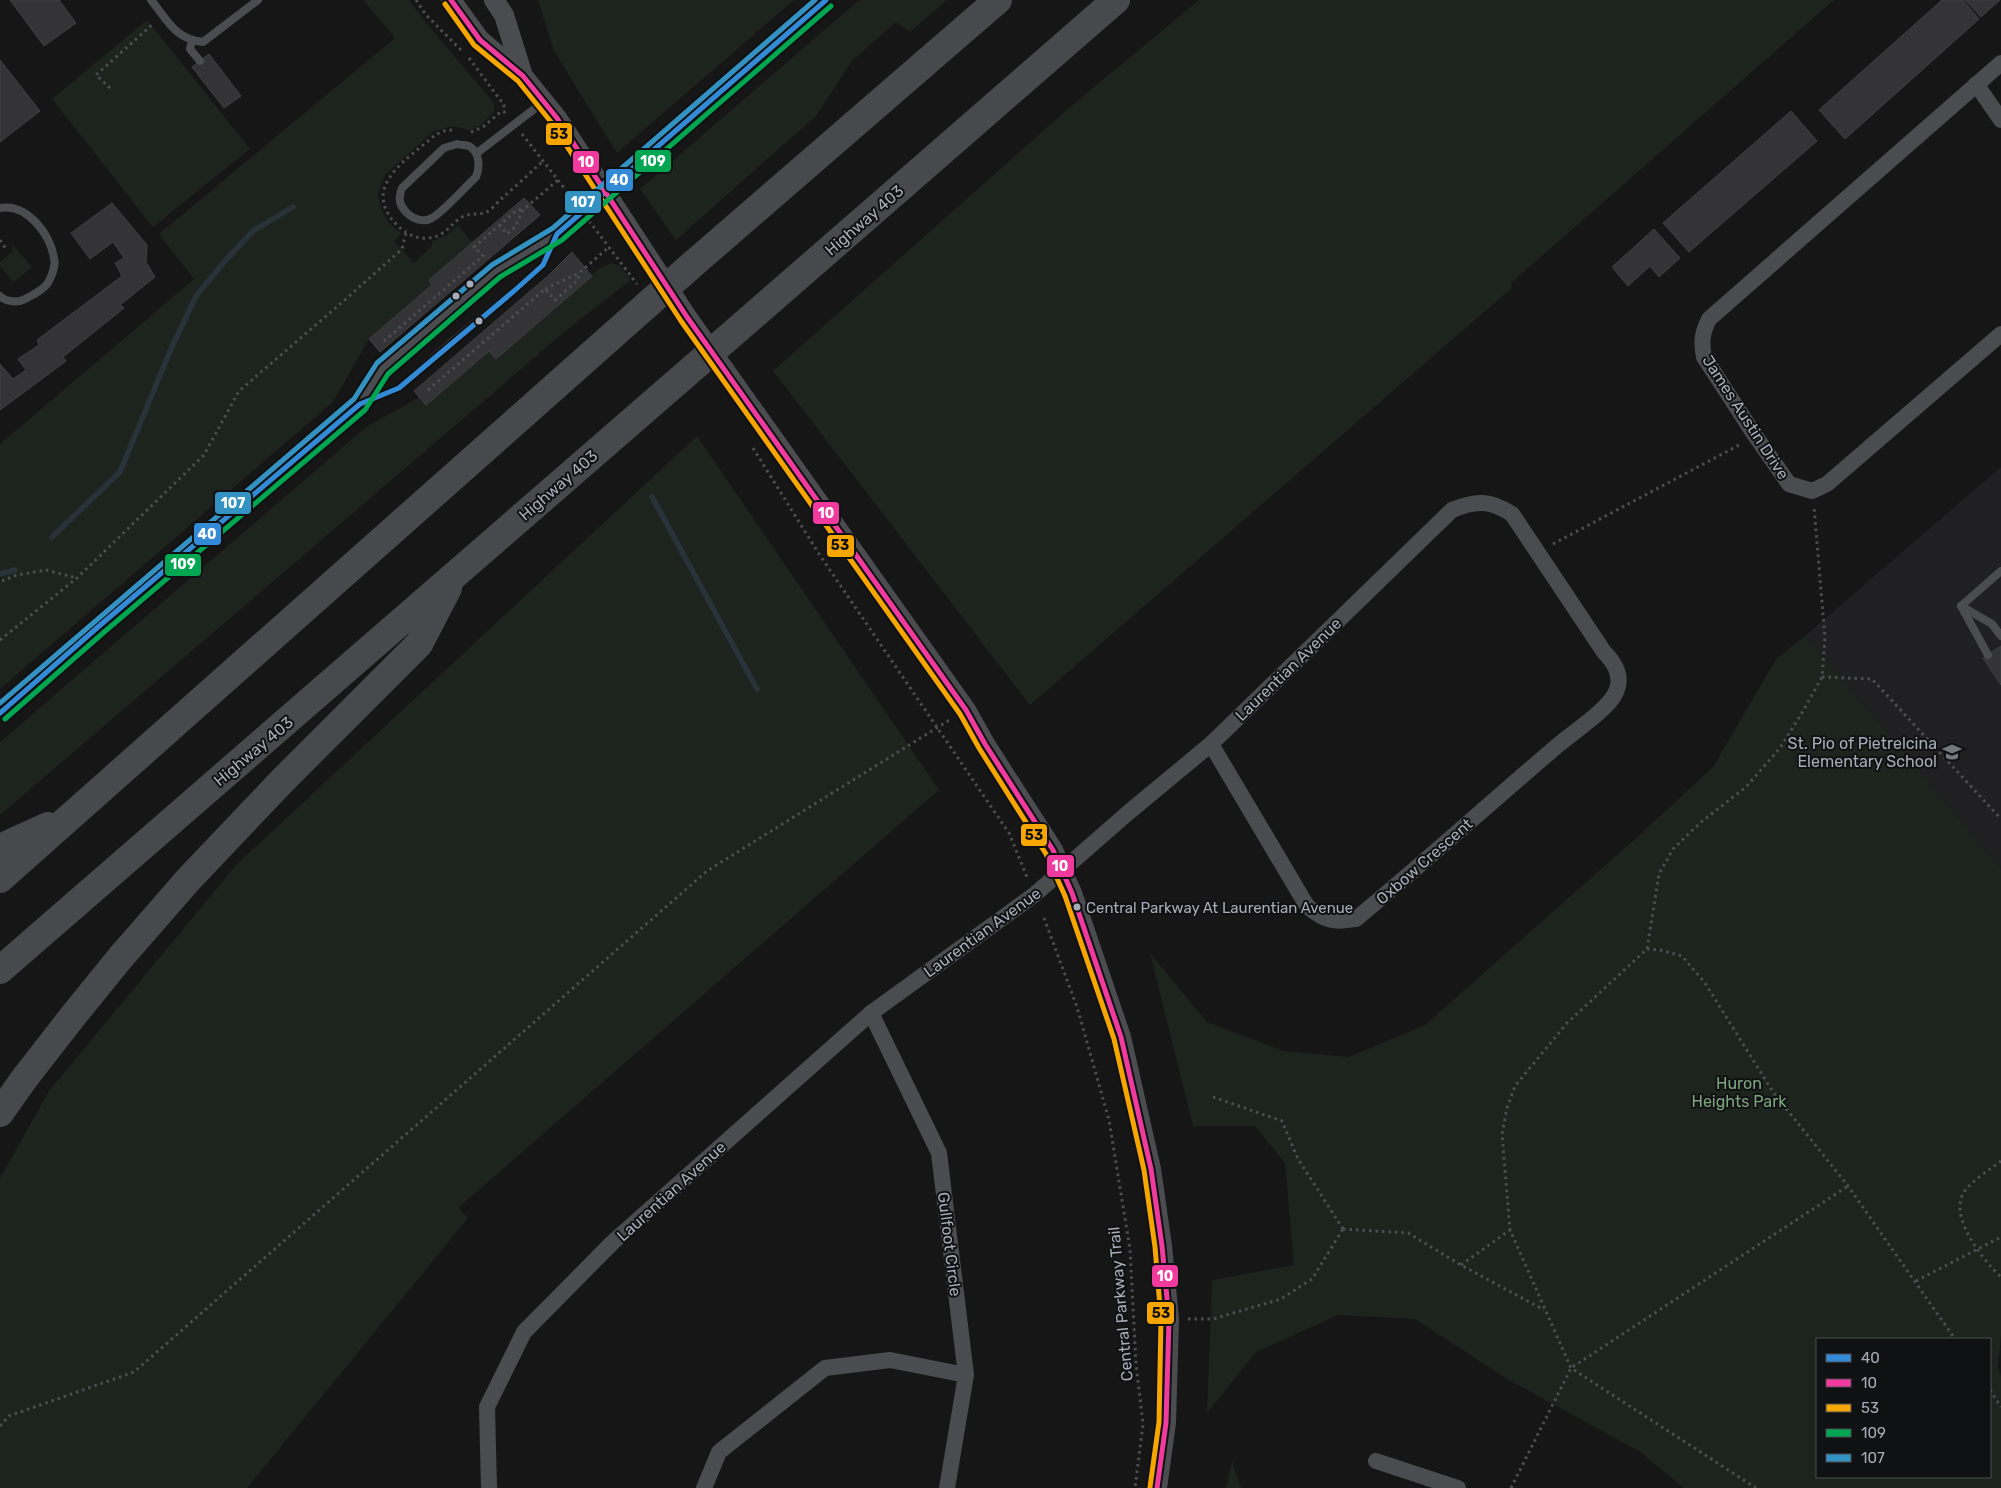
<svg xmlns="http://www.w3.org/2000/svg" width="2001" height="1488" viewBox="0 0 2001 1488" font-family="Rubik,sans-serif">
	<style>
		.built { fill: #202023 }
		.green { fill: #1c241d; fill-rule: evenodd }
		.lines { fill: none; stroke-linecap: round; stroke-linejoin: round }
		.stream { stroke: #293239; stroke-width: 5.5 }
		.building { fill: #343436; stroke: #3f4042 }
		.path { stroke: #4c4e51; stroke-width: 3; stroke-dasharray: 2.5 4; stroke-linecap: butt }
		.service { stroke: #4a4c4f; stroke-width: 8 }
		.minor { stroke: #4a4c4f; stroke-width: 16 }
		.tertiary { stroke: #4a4c4f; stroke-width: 20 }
		.motorway { stroke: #48494c; stroke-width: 28 }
		.service-bridge { stroke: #4a4c4f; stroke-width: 8 }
		.motorway-bridge { stroke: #48494c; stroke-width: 28 }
		.bus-1-casing { stroke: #101112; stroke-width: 9 }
		.bus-2-casing { stroke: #101112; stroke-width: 9 }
		.bus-3-casing { stroke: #101112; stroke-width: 9 }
		.bus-4-casing { stroke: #101112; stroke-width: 9 }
		.bus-5-casing { stroke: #101112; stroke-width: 9 }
		.bus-1 { stroke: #338bd7; stroke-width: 5 }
		.bus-2 { stroke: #f13a9d; stroke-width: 5 }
		.bus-3 { stroke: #f7a600; stroke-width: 5 }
		.bus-4 { stroke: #00a651; stroke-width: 5 }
		.bus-5 { stroke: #3392c2; stroke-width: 5 }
		.bus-dot { fill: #a7adb8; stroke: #101112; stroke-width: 2 }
		.labels { text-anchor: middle; stroke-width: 4; stroke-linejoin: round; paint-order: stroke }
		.bus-label { font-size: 15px; fill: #a7adb8; stroke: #101112; text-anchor: start }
		.street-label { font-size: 16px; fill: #a7adb8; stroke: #101112 }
		.poi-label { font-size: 16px; fill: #a7adb8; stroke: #101112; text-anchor: end }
		.park-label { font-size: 16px; fill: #7da47e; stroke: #101112 }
		.line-badge { stroke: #101112; stroke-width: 2 }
		.badge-label { font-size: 14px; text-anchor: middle; font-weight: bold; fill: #fff }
		.pale-badge-label { font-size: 14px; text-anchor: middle; font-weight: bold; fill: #111 }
	</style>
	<rect width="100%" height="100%" fill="#161616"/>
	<!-- built -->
	<path class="built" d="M2001 467V868L1806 635Z"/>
	<!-- green -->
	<g class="green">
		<path d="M363 0H409L423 19 494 103V112L481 125 470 130 452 126 433 132 385 175 378 193 381 209 389 223 401 233 395 242 414 263 432 246V241L447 235 458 225 472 242 429 280 432 285 369 339 333 402 0 689V582L2 580 0 574V444L194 279 159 234 395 38Z"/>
		<path d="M538 0H794L617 153 554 51Z"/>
		<path d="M859 0H947L910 32 896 22 852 61 816 116 676 240 640 189Z"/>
		<path d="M1199 0H1834L1511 283 1512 288 1030 705 773 371 1070 107Z"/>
		<path d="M147 20 250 149 153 227 52 99Z"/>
		<path d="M14 246 32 267 13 282 0 266V262L13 251 11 248Z"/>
		<path d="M612 263 619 265 631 280 568 329 0 815V742L366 427 420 397 427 404 489 351 496 358 600 268Z"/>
		<path d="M697 436 939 790 458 1208 468 1218 247 1488H0V1178L49 1091 237 864Z"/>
		<path d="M1806 635 2001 868V1336L1998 1367 2001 1376V1488H1684L1640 1452 1507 1379 1415 1319 1338 1315 1256 1352 1207 1413 1212 1280 1294 1265 1285 1163 1255 1126H1193L1150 953 1207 1022 1284 1051 1349 1057 1425 1025 1635 839 1713 767 1776 659ZM1817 1339H1990V1477H1817Z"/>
		<path d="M1232 1461 1241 1488H1226Z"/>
	</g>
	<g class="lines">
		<!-- stream -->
		<g class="stream">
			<path d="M652 497 757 689"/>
			<path d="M52 537 120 472 171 349 196 296 224 262 253 231 293 207"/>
			<path d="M0 574 15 570"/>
		</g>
	</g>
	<!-- building -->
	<g class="building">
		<path d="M10 0H59L76 23 44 46Z"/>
		<path d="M1942 0H1963L1979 19 1845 139 1819 110Z"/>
		<path d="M1965 0H2000L1981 17Z"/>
		<path d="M209 54 241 96 224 108 192 67Z"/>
		<path d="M0 60 40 111 0 142Z"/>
		<path d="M1791 111 1817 141 1689 252 1663 223Z"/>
		<path d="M524 198 540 215 380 352 369 339 432 285 429 280Z"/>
		<path d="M112 203 147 245 146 262 155 277 120 305 124 308 63 357 66 361 0 410V364L13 379 26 370 18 359 39 345 37 340 122 276 115 263 124 258 113 242 90 259 71 233Z"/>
		<path d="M1654 229 1680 258 1659 277 1650 266 1628 286 1612 267Z"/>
		<path d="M572 252 592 276 496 359 489 351 426 405 414 391 549 275Z"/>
		<path d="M2001 646V685L1983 658Z"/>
	</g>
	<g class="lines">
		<!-- path -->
		<g class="path">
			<path d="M416 0 426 15 461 50"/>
			<path d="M469 58 504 105 503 110 507 116"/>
			<path d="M110 88 96 75 154 23"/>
			<path d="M452 130 443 131 435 135C408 159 360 186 396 224 404 233 417 240 429 238 447 236 451 222 464 216 471 213 480 215 487 212 492 209 497 203 501 199 515 187 529 174 543 161"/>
			<path d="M471 132 483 127 503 110"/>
			<path d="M522 134 575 202"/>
			<path d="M589 221 637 284"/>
			<path d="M499 225 507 234 515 227 523 210 558 180"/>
			<path d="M0 240 6 249"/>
			<path d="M545 289 579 273 609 247"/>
			<path d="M384 341 483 256 474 247 517 210H523"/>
			<path d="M428 390 545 289 555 300 578 280 579 273"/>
			<path d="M753 448 819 554 1009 833 1027 877"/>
			<path d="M1553 544 1741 444"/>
			<path d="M2 581 17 575 46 570 77 578"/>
			<path d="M0 640 77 578 204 455 239 391 339 305 402 249 407 229"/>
			<path d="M1822 677 1872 679 2001 819"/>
			<path d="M1044 918 1077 1007 1109 1120 1130 1249 1136 1364 1143 1424 1135 1488"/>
			<path d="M1647 949 1660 950 1682 956 1705 983 1773 1092 1848 1186 1955 1339"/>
			<path d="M1213 1097 1282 1121 1298 1159 1343 1229"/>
			<path d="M2001 1161C1991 1169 1969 1182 1963 1194 1950 1219 1983 1260 2001 1277"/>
			<path d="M1343 1229 1408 1233 1461 1265 1544 1310"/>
			<path d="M1461 1265 1510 1230"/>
			<path d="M1916 1281 2001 1237"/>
			<path d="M1188 1319H1213L1281 1299 1312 1279 1343 1229"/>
			<path d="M1990 1390 2001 1407"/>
			<path d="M0 1426 9 1416 134 1372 707 871 951 719"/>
			<path d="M1511 1488 1571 1368 1848 1186"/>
			<path d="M1756 1488 1571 1368 1510 1230 1502 1134 1507 1108 1515 1086 1567 1023 1647 949 1659 874 1673 849 1700 823 1746 787 1780 748 1803 711 1822 677 1825 638 1814 507"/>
		</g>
		<!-- service -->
		<g class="service">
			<path d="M151 0C168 21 175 39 203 42L258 0"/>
			<path d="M192 40 190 49 200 61"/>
			<path d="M663 141 826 0"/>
			<path d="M457 144C460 145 466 145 469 146 480 152 480 167 476 177 465 187 444 211 432 218 424 223 413 219 407 213 399 205 398 199 402 188L444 148Z"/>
			<path d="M477 153 542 103"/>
			<path d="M0 208C27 203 50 234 54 258 56 264 52 275 49 281 45 289 33 295 25 299 18 303 6 302 0 296"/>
			<path d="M360 404 399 388 453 341 514 291 543 265 557 234"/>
			<path d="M1961 606 1988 655"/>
			<path d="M1961 606 2001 571"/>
			<path d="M1961 606 1992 624 2001 636"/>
			<path d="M0 713 98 627 360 404 382 369 496 271 557 234"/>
		</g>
		<!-- minor -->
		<g class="minor">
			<path d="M2001 63 1709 319C1702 333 1701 342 1704 357L1754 434 1789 484 1812 491 1827 484 2001 334"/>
			<path d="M1976 84 2001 120"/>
			<path d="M871 1013 939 1153 966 1375 947 1488"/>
			<path d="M1376 1461 1458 1488"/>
			<path d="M489 1488 487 1407 524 1332 613 1242 871 1013 1034 895 1129 812 1211 744 1452 510C1476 500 1490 500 1512 514L1604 652C1615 663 1623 677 1616 692 1608 710 1573 732 1557 746 1490 803 1424 863 1356 919 1334 923 1325 921 1307 906L1211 744"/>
			<path d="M704 1488 719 1452 825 1368 890 1360 966 1375"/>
		</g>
		<!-- tertiary -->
		<g class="tertiary">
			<path d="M451 0 480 40 523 76 557 118 687 317 966 710 985 744 1053 850 1072 893 1121 1037 1151 1169 1162 1246 1169 1319 1166 1423 1157 1488"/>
			<path d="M494 0 504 15 523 76"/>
		</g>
		<!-- motorway -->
		<g class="motorway">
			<path d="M693 264 998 0"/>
			<path d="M738 329 1116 0"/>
			<path d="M0 848 48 826"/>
			<path d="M0 879 648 304"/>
			<path d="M0 970 693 368"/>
			<path d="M0 1113 24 1079 73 1016 120 958 188 880 282 781 419 644 448 588"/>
		</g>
		<!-- service-bridge -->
		<path class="service-bridge" d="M557 234 663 141"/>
		<!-- motorway-bridge -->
		<g class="motorway-bridge">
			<path d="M648 304 693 264"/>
			<path d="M693 368 738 329"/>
		</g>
		<!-- bus-1 casing -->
		<g class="bus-1-casing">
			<path id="bus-1" d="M0 713 98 627 360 404 399 388 514 291 543 265 557 234 826 0"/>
		</g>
		<!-- bus-2 casing -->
		<g class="bus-2-casing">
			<path id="bus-2" d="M451 0 480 40 523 76 557 118 687 317 966 710 985 744 1053 850 1072 893 1121 1037 1151 1169 1162 1246 1169 1319 1166 1423 1157 1488"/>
		</g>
		<!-- bus-3 casing -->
		<g class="bus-3-casing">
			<path id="bus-3" d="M445 4 474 45 518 81 551 122 681 321 960 714 979 748 1046 854 1065 896 1114 1039 1144 1170 1155 1247 1161 1319 1159 1422 1150 1487"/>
		</g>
		<!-- bus-4 casing -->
		<g class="bus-4-casing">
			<path id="bus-4" d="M5 719 103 633 365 410 388 374 500 277 562 240 831 6"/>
		</g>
		<!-- bus-5 casing -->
		<g class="bus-5-casing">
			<path id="bus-5" d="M0 703 354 399 377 363 492 265 553 228 815 0"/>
		</g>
		<!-- bus-1 -->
		<use href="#bus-1" class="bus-1"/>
		<!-- bus-2 -->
		<use href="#bus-2" class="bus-2"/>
		<!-- bus-3 -->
		<use href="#bus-3" class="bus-3"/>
		<!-- bus-4 -->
		<use href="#bus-4" class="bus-4"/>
		<!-- bus-5 -->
		<use href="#bus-5" class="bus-5"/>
	</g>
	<!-- icons -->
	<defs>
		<g id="school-bare" transform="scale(1.5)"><path d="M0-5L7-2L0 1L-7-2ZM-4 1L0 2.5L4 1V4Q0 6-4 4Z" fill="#74787f" stroke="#101112" stroke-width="2.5" paint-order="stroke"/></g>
	</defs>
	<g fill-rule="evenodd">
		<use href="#school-bare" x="1952" y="752"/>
	</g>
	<!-- markers -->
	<g class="bus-dot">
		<circle cx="470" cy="284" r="4.5"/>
		<circle cx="456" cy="296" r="4.5"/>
		<circle cx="479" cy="321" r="4.5"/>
		<circle cx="1077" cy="907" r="4.5"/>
	</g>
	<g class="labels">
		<!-- bus labels -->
		<g class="bus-label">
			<text x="1086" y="913">Central Parkway At Laurentian Avenue</text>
		</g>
		<!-- street labels -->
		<g class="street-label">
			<text transform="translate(864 220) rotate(-41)" y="6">Highway 403</text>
			<text transform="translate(1746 417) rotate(57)" y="6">James Austin Drive</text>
			<text transform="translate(558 485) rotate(-41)" y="6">Highway 403</text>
			<text transform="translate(1288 669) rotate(-44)" y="6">Laurentian Avenue</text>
			<text transform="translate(253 751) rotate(-40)" y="6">Highway 403</text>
			<text transform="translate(1424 861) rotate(-41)" y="6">Oxbow Crescent</text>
			<text transform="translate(982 932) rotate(-36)" y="6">Laurentian Avenue</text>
			<text transform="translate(671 1191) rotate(-42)" y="6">Laurentian Avenue</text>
			<text transform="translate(950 1244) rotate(83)" y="6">Gullfoot Circle</text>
			<text transform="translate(1120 1304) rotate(-95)" y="6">Central Parkway Trail</text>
		</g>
		<!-- poi labels -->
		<g class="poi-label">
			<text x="1937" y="749">St. Pio of Pietrelcina<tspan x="1937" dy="18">Elementary School</tspan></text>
		</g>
		<!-- park labels -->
		<g class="park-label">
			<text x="1739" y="1089">Huron<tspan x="1739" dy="18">Heights Park</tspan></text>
		</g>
	</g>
	<g class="line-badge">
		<rect x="545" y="122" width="28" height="24" rx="5" fill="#f7a600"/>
		<rect x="634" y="149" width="38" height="24" rx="5" fill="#00a651"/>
		<rect x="572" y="150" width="28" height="24" rx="5" fill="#f13a9d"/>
		<rect x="605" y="168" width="29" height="24" rx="5" fill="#338bd7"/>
		<rect x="564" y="190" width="38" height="24" rx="5" fill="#3392c2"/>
		<rect x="214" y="491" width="38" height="24" rx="5" fill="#3392c2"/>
		<rect x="812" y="501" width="28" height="24" rx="5" fill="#f13a9d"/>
		<rect x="193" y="522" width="29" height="24" rx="5" fill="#338bd7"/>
		<rect x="826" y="534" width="29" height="24" rx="5" fill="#f7a600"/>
		<rect x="164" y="553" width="38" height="24" rx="5" fill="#00a651"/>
		<rect x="1020" y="823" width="28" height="24" rx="5" fill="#f7a600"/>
		<rect x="1046" y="854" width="29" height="24" rx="5" fill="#f13a9d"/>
		<rect x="1151" y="1264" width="28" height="24" rx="5" fill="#f13a9d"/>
		<rect x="1146" y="1301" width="29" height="24" rx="5" fill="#f7a600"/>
	</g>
	<g class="badge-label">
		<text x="653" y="166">109</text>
		<text x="586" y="167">10</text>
		<text x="619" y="185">40</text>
		<text x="583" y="207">107</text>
		<text x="233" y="508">107</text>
		<text x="826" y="518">10</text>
		<text x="207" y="539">40</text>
		<text x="183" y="569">109</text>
		<text x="1060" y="871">10</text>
		<text x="1165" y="1281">10</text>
	</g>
	<g class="pale-badge-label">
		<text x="559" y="139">53</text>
		<text x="840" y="550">53</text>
		<text x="1034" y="840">53</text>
		<text x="1161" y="1318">53</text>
	</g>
	<!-- legend -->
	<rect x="1816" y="1338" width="175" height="140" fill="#101112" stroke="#4c4f54"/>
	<rect x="1826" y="1354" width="25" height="8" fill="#338bd7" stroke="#4c4f54"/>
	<text x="1861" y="1363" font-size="15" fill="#a7adb8">40</text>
	<rect x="1826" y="1379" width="25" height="8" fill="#f13a9d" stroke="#4c4f54"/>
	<text x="1861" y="1388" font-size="15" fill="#a7adb8">10</text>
	<rect x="1826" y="1404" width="25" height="8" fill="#f7a600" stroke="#4c4f54"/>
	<text x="1861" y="1413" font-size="15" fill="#a7adb8">53</text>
	<rect x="1826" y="1429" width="25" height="8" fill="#00a651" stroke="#4c4f54"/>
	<text x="1861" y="1438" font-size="15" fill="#a7adb8">109</text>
	<rect x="1826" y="1454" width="25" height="8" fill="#3392c2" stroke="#4c4f54"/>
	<text x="1861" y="1463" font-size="15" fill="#a7adb8">107</text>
</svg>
